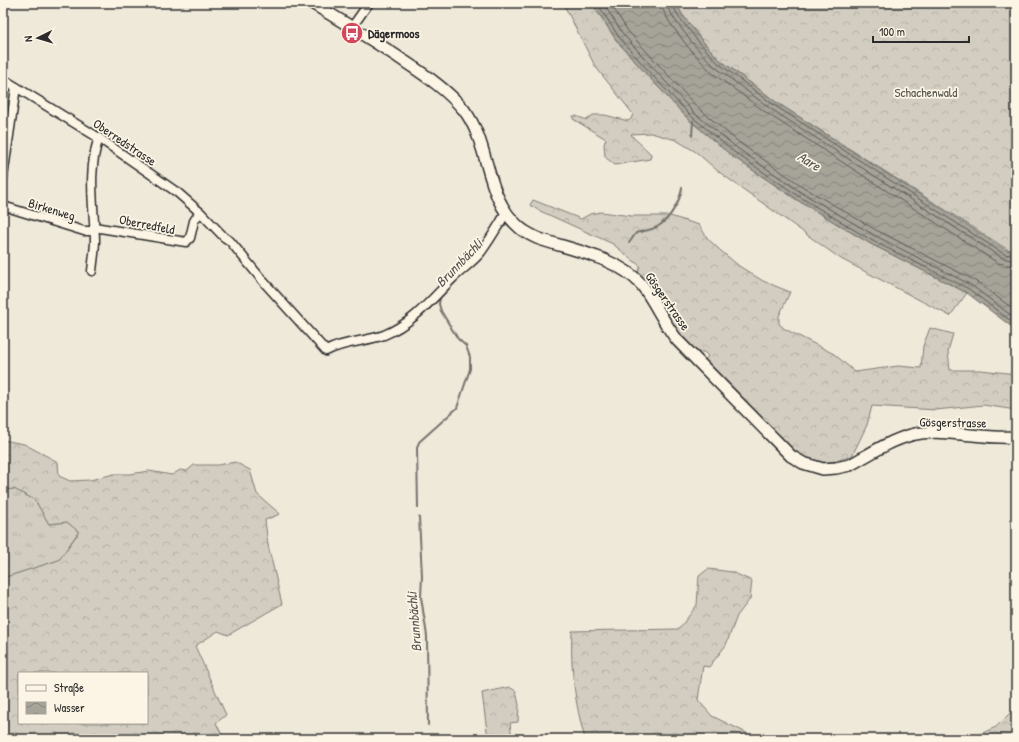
<svg xmlns="http://www.w3.org/2000/svg" width="1019" height="742" viewBox="0 0 1019 742" font-family="'Patrick Hand',sans-serif">
	<style>
		.grass { fill: url(#grass-tufts); stroke: #7e7c76 }
		.forest { fill: url(#forest-crowns); stroke: #7e7c76; fill-rule: evenodd }
		.water { fill: url(#water-waves); stroke: #75736d }
		.lines { fill: none; stroke-linecap: round; stroke-linejoin: round }
		.shore { stroke: #5c5b57; stroke-width: 1 }
		.stream { stroke: #75736d; stroke-width: 2 }
		.minor-casing { stroke: #2b2b2b; stroke-width: 11 }
		.secondary-casing { stroke: #2b2b2b; stroke-width: 14 }
		.minor { stroke: #fcf5e5; stroke-width: 8 }
		.secondary { stroke: #fcf5e5; stroke-width: 11 }
		.labels { text-anchor: middle; stroke-width: 3.5; stroke-linejoin: round; paint-order: stroke }
		.poi-label { font-size: 13px; font-weight: bold; fill: #2b2b2b; stroke: #fcf5e5; text-anchor: start }
		.park-label { font-size: 13px; fill: #555450; stroke: #fcf5e5 }
		.street-label { font-size: 13px; fill: #2b2b2b; stroke: #fcf5e5 }
		.water-label { font-size: 14px; font-style: italic; fill: #565552; stroke: #fcf5e5 }
	</style>
	<defs>
		<pattern id="grass-tufts" width="24" height="20" patternUnits="userSpaceOnUse"><rect width="24" height="20" fill="#d2cdc0"/><path d="M3 7l-1-3M5 7V3M7 7l1-3M15 17l-1-3M17 17v-4M19 17l1-3" fill="none" stroke="#b4b0a5"/></pattern>
		<pattern id="forest-crowns" width="20" height="18" patternUnits="userSpaceOnUse"><rect width="20" height="18" fill="#d2cdc0"/><path d="M2 6a3 3 0 1 1 6 0M12 15a3 3 0 1 1 6 0" fill="none" stroke="#b4b0a5"/></pattern>
		<pattern id="water-waves" width="16" height="10" patternUnits="userSpaceOnUse"><rect width="16" height="10" fill="#a6a399"/><path d="M0 5q4-4 8 0t8 0" fill="none" stroke="#87857d"/></pattern>
	</defs>
	<rect width="100%" height="100%" fill="#efe9da"/>
	<filter id="ink" filterUnits="userSpaceOnUse"><feTurbulence type="fractalNoise" baseFrequency=".025" numOctaves="2"/><feDisplacementMap in="SourceGraphic" scale="8" xChannelSelector="R" yChannelSelector="G"/><feConvolveMatrix kernelMatrix="1 2 1 2 8 2 1 2 1" color-interpolation-filters="sRGB"/></filter>
	<g filter="url(#ink)">
		<!-- grass -->
		<path class="grass" d="M14 489 35 500 49 524 67 522 79 531 59 560 3 578V490Z"/>
		<!-- forest -->
		<g class="forest">
			<path d="M563 3H592L616 40 648 76 687 118 732 156 797 200 869 243 967 293 950 316 841 259 719 172 696 152 676 140 651 133 631 134 632 136 651 154 650 159 615 165 605 157 604 144 606 139 573 119V116H576L587 120 593 115H605L628 121 631 119 633 114 595 66Z"/>
			<path d="M676 3H1016V251L1007 249 776 102 720 60 700 38 682 14Z"/>
			<path d="M533 200 581 219 590 214 601 212 631 216H670L699 225 708 239 721 251 739 266 763 281 790 292 779 316V324L785 329 834 354 855 372 898 366 921 368 923 346 930 328 953 334 948 351 950 370H981L1016 374V410L983 405 936 410 872 406 867 425 852 456C841 459 830 464 819 462 794 459 769 427 752 410 736 395 719 379 703 363L708 356 704 352H692L686 345 637 275 640 266 613 244 538 210 530 205Z"/>
			<path d="M3 440 24 444 58 462 59 476 70 481 90 480 114 474H130L149 471 172 475 180 470 187 471 194 465H218L235 462 250 470 257 494 280 514 265 520 268 545 282 604 228 635 218 631 195 646 226 715 216 723 224 739H3V578L59 560 79 532 67 522 49 524 35 500 14 489 3 490ZM19 673H147V723H19Z"/>
			<path d="M708 569 732 572 752 581 750 599 737 616 726 645 709 667 703 666 698 700 712 716 759 739H585C575 704 570 667 572 631L679 629 697 605 699 576Z"/>
			<path d="M509 687 516 691 519 705 518 722 510 723 512 739H488L482 693Z"/>
			<path d="M1016 707V739H969L996 727Z"/>
		</g>
		<!-- water -->
		<path class="water" d="M592 3H676L682 14 700 38 720 60 776 102 1006 250 1016 252V330L967 293 869 243 797 200 732 156 687 118 648 76 616 40Z"/>
		<g class="lines">
			<!-- shore -->
			<g class="shore">
				<path d="M597 3 619 37 651 74 690 115 734 152 800 197 871 240 969 289 1016 325"/>
				<path d="M603 3 623 34 655 70 693 112 737 148 802 193 874 235 971 285 1016 319"/>
				<path d="M610 3 628 31 697 107 741 144 805 188 876 230 974 280 1016 311"/>
				<path d="M662 3 663 10 670 23 688 47 711 72 768 114 998 263 1016 267"/>
				<path d="M668 3V8L675 20 693 44 715 67 771 109 1002 258 1016 261"/>
				<path d="M673 3V6L679 17 697 40 718 63 774 105 1004 254 1016 256"/>
			</g>
			<!-- stream -->
			<g class="stream">
				<path d="M692 136 693 121"/>
				<path d="M500 230 506 224"/>
				<path d="M629 243 636 233C643 231 654 230 660 225 671 217 680 201 682 188"/>
				<path d="M418 508 417 448 419 442 457 408 470 369V357L466 346 458 339 441 311 439 304 440 298 445 291 467 271"/>
				<path d="M419 517 422 576 421 597 427 636 428 725"/>
				<path d="M432 736V739"/>
			</g>
			<!-- minor casing -->
			<g class="minor-casing">
				<g id="minor">
					<path d="M352 27 369 3"/>
					<path d="M3 79 99 138 178 193 202 214 224 237 230 241 263 281 326 351C344 341 365 342 384 335 413 323 431 300 452 279 461 270 473 262 481 252 490 240 498 226 506 213"/>
					<path d="M3 177 16 87"/>
					<path d="M3 206 84 231H94"/>
					<path d="M94 227 186 242 190 238 194 221 200 212"/>
					<path d="M92 271C93 261 95 250 95 240 94 207 87 170 99 138"/>
				</g>
			</g>
			<!-- secondary casing -->
			<g class="secondary-casing">
				<path id="secondary" d="M312 3C340 20 368 37 395 55 420 72 445 87 464 110 491 145 484 197 519 227 524 232 531 235 537 238 570 250 617 257 641 284 655 301 663 323 678 341L791 456 803 463 823 469 836 468 850 465C870 454 889 441 911 435 945 427 981 440 1016 437"/>
			</g>
			<!-- minor -->
			<use href="#minor" class="minor"/>
			<!-- secondary -->
			<use href="#secondary" class="secondary"/>
		</g>
	</g>
	<!-- icons -->
	<defs>
		<g id="bus-disc" transform="scale(1.15)"><circle r="9.5" fill="#d1495b" stroke="#fcf5e5"/><path d="M-5-6H5V4H4V6H2V4H-2V6H-4V4H-5ZM-3.5-4V0h7V-4ZM-3.5 1.2v1.5H-2V1.2ZM2 1.2v1.5H3.5V1.2Z" fill="#fff"/></g>
	</defs>
	<g fill-rule="evenodd">
		<use href="#bus-disc" x="352" y="33"/>
	</g>
	<g class="labels">
		<!-- poi labels -->
		<g class="poi-label">
			<text x="368" y="38">Dägermoos</text>
		</g>
		<!-- park labels -->
		<g class="park-label">
			<text x="926" y="97">Schachenwald</text>
		</g>
		<!-- street labels -->
		<g class="street-label">
			<text transform="translate(125 142) rotate(34)" y="5">Oberredstrasse</text>
			<text transform="translate(52 209) rotate(17)" y="5">Birkenweg</text>
			<text transform="translate(147 224) rotate(11)" y="5">Oberredfeld</text>
			<text transform="translate(668 301) rotate(55)" y="5">Gösgerstrasse</text>
			<text transform="translate(953 422) rotate(1)" y="5">Gösgerstrasse</text>
		</g>
		<!-- water labels -->
		<g class="water-label">
			<text transform="translate(809 161) rotate(31)" y="5">Aare</text>
			<text transform="translate(459 263) rotate(-46)" y="5">Brunnbächli</text>
			<text transform="translate(414 622) rotate(-95)" y="5">Brunnbächli</text>
		</g>
	</g>
	<!-- margin -->
	<rect width="1019" height="742" fill="none" stroke="#fcf5e5" stroke-width="16"/>
	<rect x="8" y="8" width="1003" height="726" fill="none" stroke="#2b2b2b" stroke-width="1.5" filter="url(#ink)"/>
	<!-- legend -->
	<rect x="18" y="672" width="130" height="52" fill="#fcf5e5" stroke="#a8a49b"/>
	<rect x="26" y="685" width="20" height="6" fill="#fcf5e5" stroke="#a8a49b"/>
	<text x="54" y="692" font-size="12" fill="#2b2b2b">Straße</text>
	<rect x="26" y="702" width="20" height="12" fill="url(#water-waves)" stroke="#a8a49b"/>
	<text x="54" y="712" font-size="12" fill="#2b2b2b">Wasser</text>
	<!-- north arrow -->
	<g transform="translate(38 38) rotate(265)" stroke="#fcf5e5" stroke-width="3" paint-order="stroke">
	<path d="M0-3L7 15L0 10L-7 15Z" fill="#2b2b2b"/>
	<text y="-6" font-size="11" font-weight="bold" text-anchor="middle" fill="#2b2b2b">N</text>
	</g>
	<!-- scale -->
	<path d="M873 36v6h96v-6" fill="none" stroke="#2b2b2b" stroke-width="2"/>
	<text x="879" y="36" font-size="12" fill="#2b2b2b" stroke="#fcf5e5" stroke-width="3" paint-order="stroke">100 m</text>
</svg>
